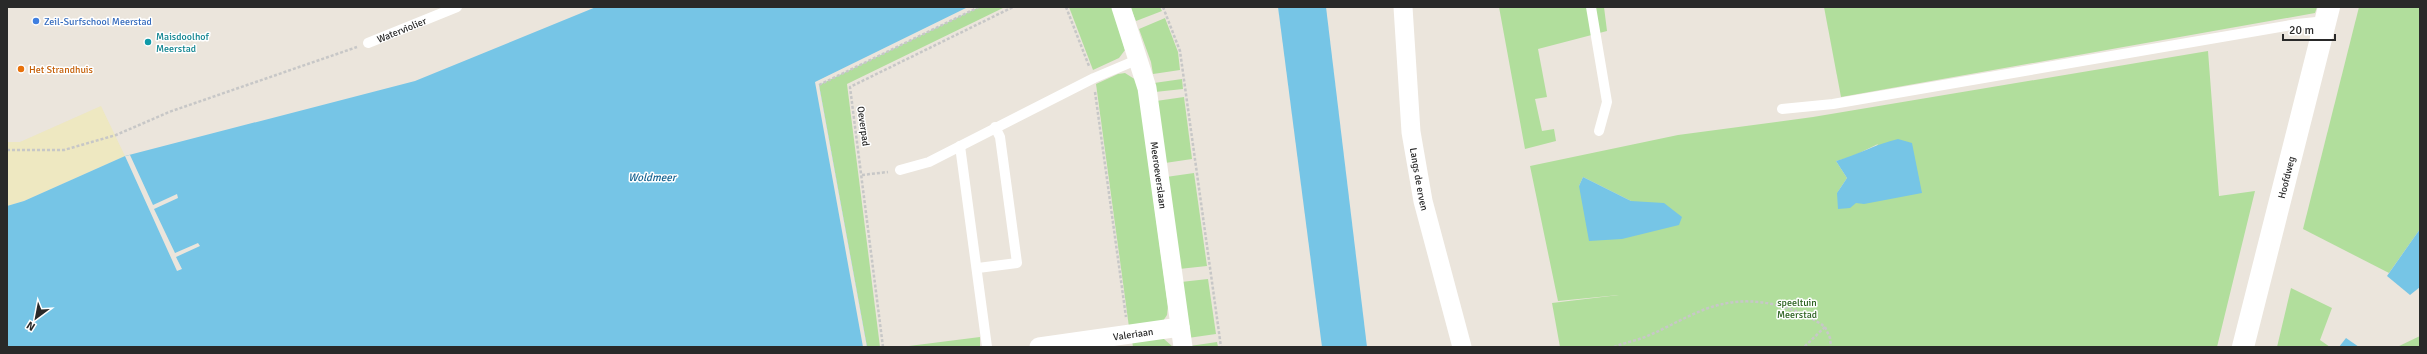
<svg xmlns="http://www.w3.org/2000/svg" width="2427" height="354" viewBox="0 0 2427 354" font-family="Signika,sans-serif">
	<style>
		.green { fill: #b1de9c; fill-rule: evenodd }
		.sand { fill: #eee8c1 }
		.water { fill: #76c5e6 }
		.pier { fill: #ebe5dc }
		.lines { fill: none; stroke-linecap: round; stroke-linejoin: round }
		.path { stroke: #c7c7c7; stroke-width: 2.5; stroke-dasharray: 3 2; stroke-linecap: butt }
		.lane { stroke: #fff; stroke-width: 10 }
		.street { stroke: #fff; stroke-width: 19 }
		.secondary { stroke: #fff; stroke-width: 22 }
		.shop-dot { fill: #3f7fe0; stroke: #fff; stroke-width: 1.5 }
		.culture-dot { fill: #0f9aa8; stroke: #fff; stroke-width: 1.5 }
		.food-dot { fill: #e8710a; stroke: #fff; stroke-width: 1.5 }
		.labels { text-anchor: middle; stroke-width: 3; stroke-linejoin: round; paint-order: stroke }
		.shop-label { font-size: 10px; fill: #366cbe; stroke: #fff; text-anchor: start }
		.street-label { font-size: 10px; fill: #292929; stroke: #fff }
		.culture-label { font-size: 10px; fill: #0d838f; stroke: #fff; text-anchor: start }
		.food-label { font-size: 10px; fill: #c56008; stroke: #fff; text-anchor: start }
		.park-label { font-size: 10px; fill: #2b611f; stroke: #fff }
		.water-label { font-size: 11px; font-style: italic; fill: #166390; stroke: #fff }
	</style>
	<rect width="100%" height="100%" fill="#ebe5dc"/>
	<!-- green -->
	<g class="green">
		<path d="M979 7H1005L847 84 880 347H867L819 85Z"/>
		<path d="M1069 7H1113L1125 50 1119 58 1093 70Z"/>
		<path d="M1130 7H1160L1162 11 1136 21Z"/>
		<path d="M1499 7H1604L1607 31 1538 49 1547 97 1535 99 1542 131 1554 129 1556 141 1525 149Z"/>
		<path d="M1824 7H2317L2315 13 1841 97Z"/>
		<path d="M2359 7H2420V229L2389 273 2303 229Z"/>
		<path d="M1165 18 1178 52 1180 70 1153 74 1151 62 1139 29Z"/>
		<path d="M2208 51 2219 196 2255 191 2217 347H1560L1552 303 1619 295 1558 301 1530 166 1678 135 1813 117ZM1878 144 1837 193 1847 178 1836 161 1851 157ZM1583 177 1631 201 1579 186Z"/>
		<path d="M1125 73 1136 80 1138 86 1168 306 1167 315 1163 321 1129 327 1096 84 1118 74Z"/>
		<path d="M1182 79 1183 89 1155 92 1154 83Z"/>
		<path d="M1184 97 1192 159 1165 163 1156 101Z"/>
		<path d="M1194 173 1207 266 1179 269 1166 177Z"/>
		<path d="M1208 279 1216 334 1188 338 1181 282Z"/>
		<path d="M2291 288 2332 308 2320 340 2330 347H2277Z"/>
		<path d="M2420 336V347H2397Z"/>
		<path d="M980 337V347H901Z"/>
		<path d="M1155 338 1164 339 1173 347H1133L1132 341Z"/>
		<path d="M1217 342 1218 347H1190V346Z"/>
	</g>
	<!-- sand -->
	<path class="sand" d="M101 106 125 156 24 201 7 206V142H20Z"/>
	<!-- water -->
	<g class="water">
		<path d="M596 7H979L819 85 867 347H7V206L24 201 125 156 415 81Z"/>
		<path d="M1278 7H1326L1367 347H1322Z"/>
		<path d="M1898 139 1912 143 1922 193 1864 204 1856 203 1850 208 1838 209 1837 193 1847 178 1836 161C1857 155 1876 144 1898 139Z"/>
		<path d="M1583 177 1631 201 1664 203 1682 217 1679 225 1622 239 1589 241 1579 186Z"/>
		<path d="M2420 229V287L2410 295 2387 276Z"/>
		<path d="M2346 338 2359 347H2339Z"/>
	</g>
	<!-- pier -->
	<g class="pier">
		<path d="M968 7H979L819 85 867 347H863L815 82Z"/>
		<path d="M130 155 153 205 177 194 178 198 154 209 175 253 198 243 200 246 176 257 182 269 177 271 125 156Z"/>
	</g>
	<g class="lines">
		<!-- path -->
		<g class="path">
			<path d="M1066 7 1089 66"/>
			<path d="M1163 7 1180 51 1221 347"/>
			<path d="M819 85 979 7"/>
			<path d="M1095 92 1126 317"/>
			<path d="M7 150H64L116 135 169 112 357 47"/>
			<path d="M862 175 888 172"/>
			<path d="M1825 327 1830 338 1831 347"/>
			<path d="M883 347 850 87 1013 7"/>
			<path d="M1614 347C1626 342 1640 340 1652 334 1675 324 1698 309 1723 304 1756 296 1798 307 1825 327L1804 347"/>
		</g>
		<!-- lane -->
		<g class="lane">
			<path d="M1591 7 1607 102 1599 131"/>
			<path id="s1" d="M368 43 457 7"/>
			<path d="M1782 109 1833 104 2297 24 2326 21"/>
			<path d="M960 146 987 347"/>
			<path d="M900 170 929 162 1094 78 1139 59"/>
			<path d="M978 268 1017 263 1000 137 995 127"/>
		</g>
		<!-- street -->
		<g class="street">
			<path id="s2" d="M1121 7 1147 88 1183 347"/>
			<path id="s3" d="M1403 7 1411 132 1423 201 1462 347"/>
			<path id="s4" d="M1039 347 1180 327"/>
		</g>
		<!-- secondary -->
		<path class="secondary" id="s5" d="M2243 347 2329 7"/>
	</g>
	<!-- markers -->
	<circle class="shop-dot" cx="36" cy="21" r="4"/>
	<circle class="culture-dot" cx="148" cy="42" r="4"/>
	<circle class="food-dot" cx="21" cy="69" r="4"/>
	<g class="labels">
		<!-- shop labels -->
		<g class="shop-label">
			<text x="44" y="25">Zeil-Surfschool Meerstad</text>
		</g>
		<!-- street labels -->
		<g class="street-label">
			<text dy="4" stroke="none"><textPath href="#s1" startOffset="36">Waterviolier</textPath></text>
			<text transform="translate(864 126) rotate(82)" y="4">Oeverpad</text>
			<text dy="4" stroke="none"><textPath href="#s2" startOffset="173">Meeroeverslaan</textPath></text>
			<text dy="4" stroke="none"><textPath href="#s5" startOffset="175">Hoofdweg</textPath></text>
			<text dy="4" stroke="none"><textPath href="#s3" startOffset="173">Langs de erven</textPath></text>
			<text dy="4" stroke="none"><textPath href="#s4" startOffset="95">Valeriaan</textPath></text>
		</g>
		<!-- culture labels -->
		<g class="culture-label">
			<text x="156" y="40">Maisdoolhof<tspan x="156" dy="12">Meerstad</tspan></text>
		</g>
		<!-- food labels -->
		<g class="food-label">
			<text x="29" y="73">Het Strandhuis</text>
		</g>
		<!-- park labels -->
		<g class="park-label">
			<text x="1797" y="306">speeltuin<tspan x="1797" dy="12">Meerstad</tspan></text>
		</g>
		<!-- water labels -->
		<g class="water-label">
			<text x="652" y="181">Woldmeer</text>
		</g>
	</g>
	<!-- border -->
	<rect width="2427" height="354" fill="none" stroke="#292929" stroke-width="16"/>
	<!-- north arrow -->
	<g transform="translate(36 318) rotate(212)" stroke="#ffffff" stroke-width="3" paint-order="stroke">
	<path d="M0-3L7 15L0 10L-7 15Z" fill="#292929"/>
	<text y="-6" font-size="11" font-weight="bold" text-anchor="middle" fill="#292929">N</text>
	</g>
	<!-- scale -->
	<path d="M2283 34v6h52v-6" fill="none" stroke="#292929" stroke-width="2"/>
	<text x="2289" y="34" font-size="12" fill="#292929" stroke="#ffffff" stroke-width="3" paint-order="stroke">20 m</text>
</svg>
